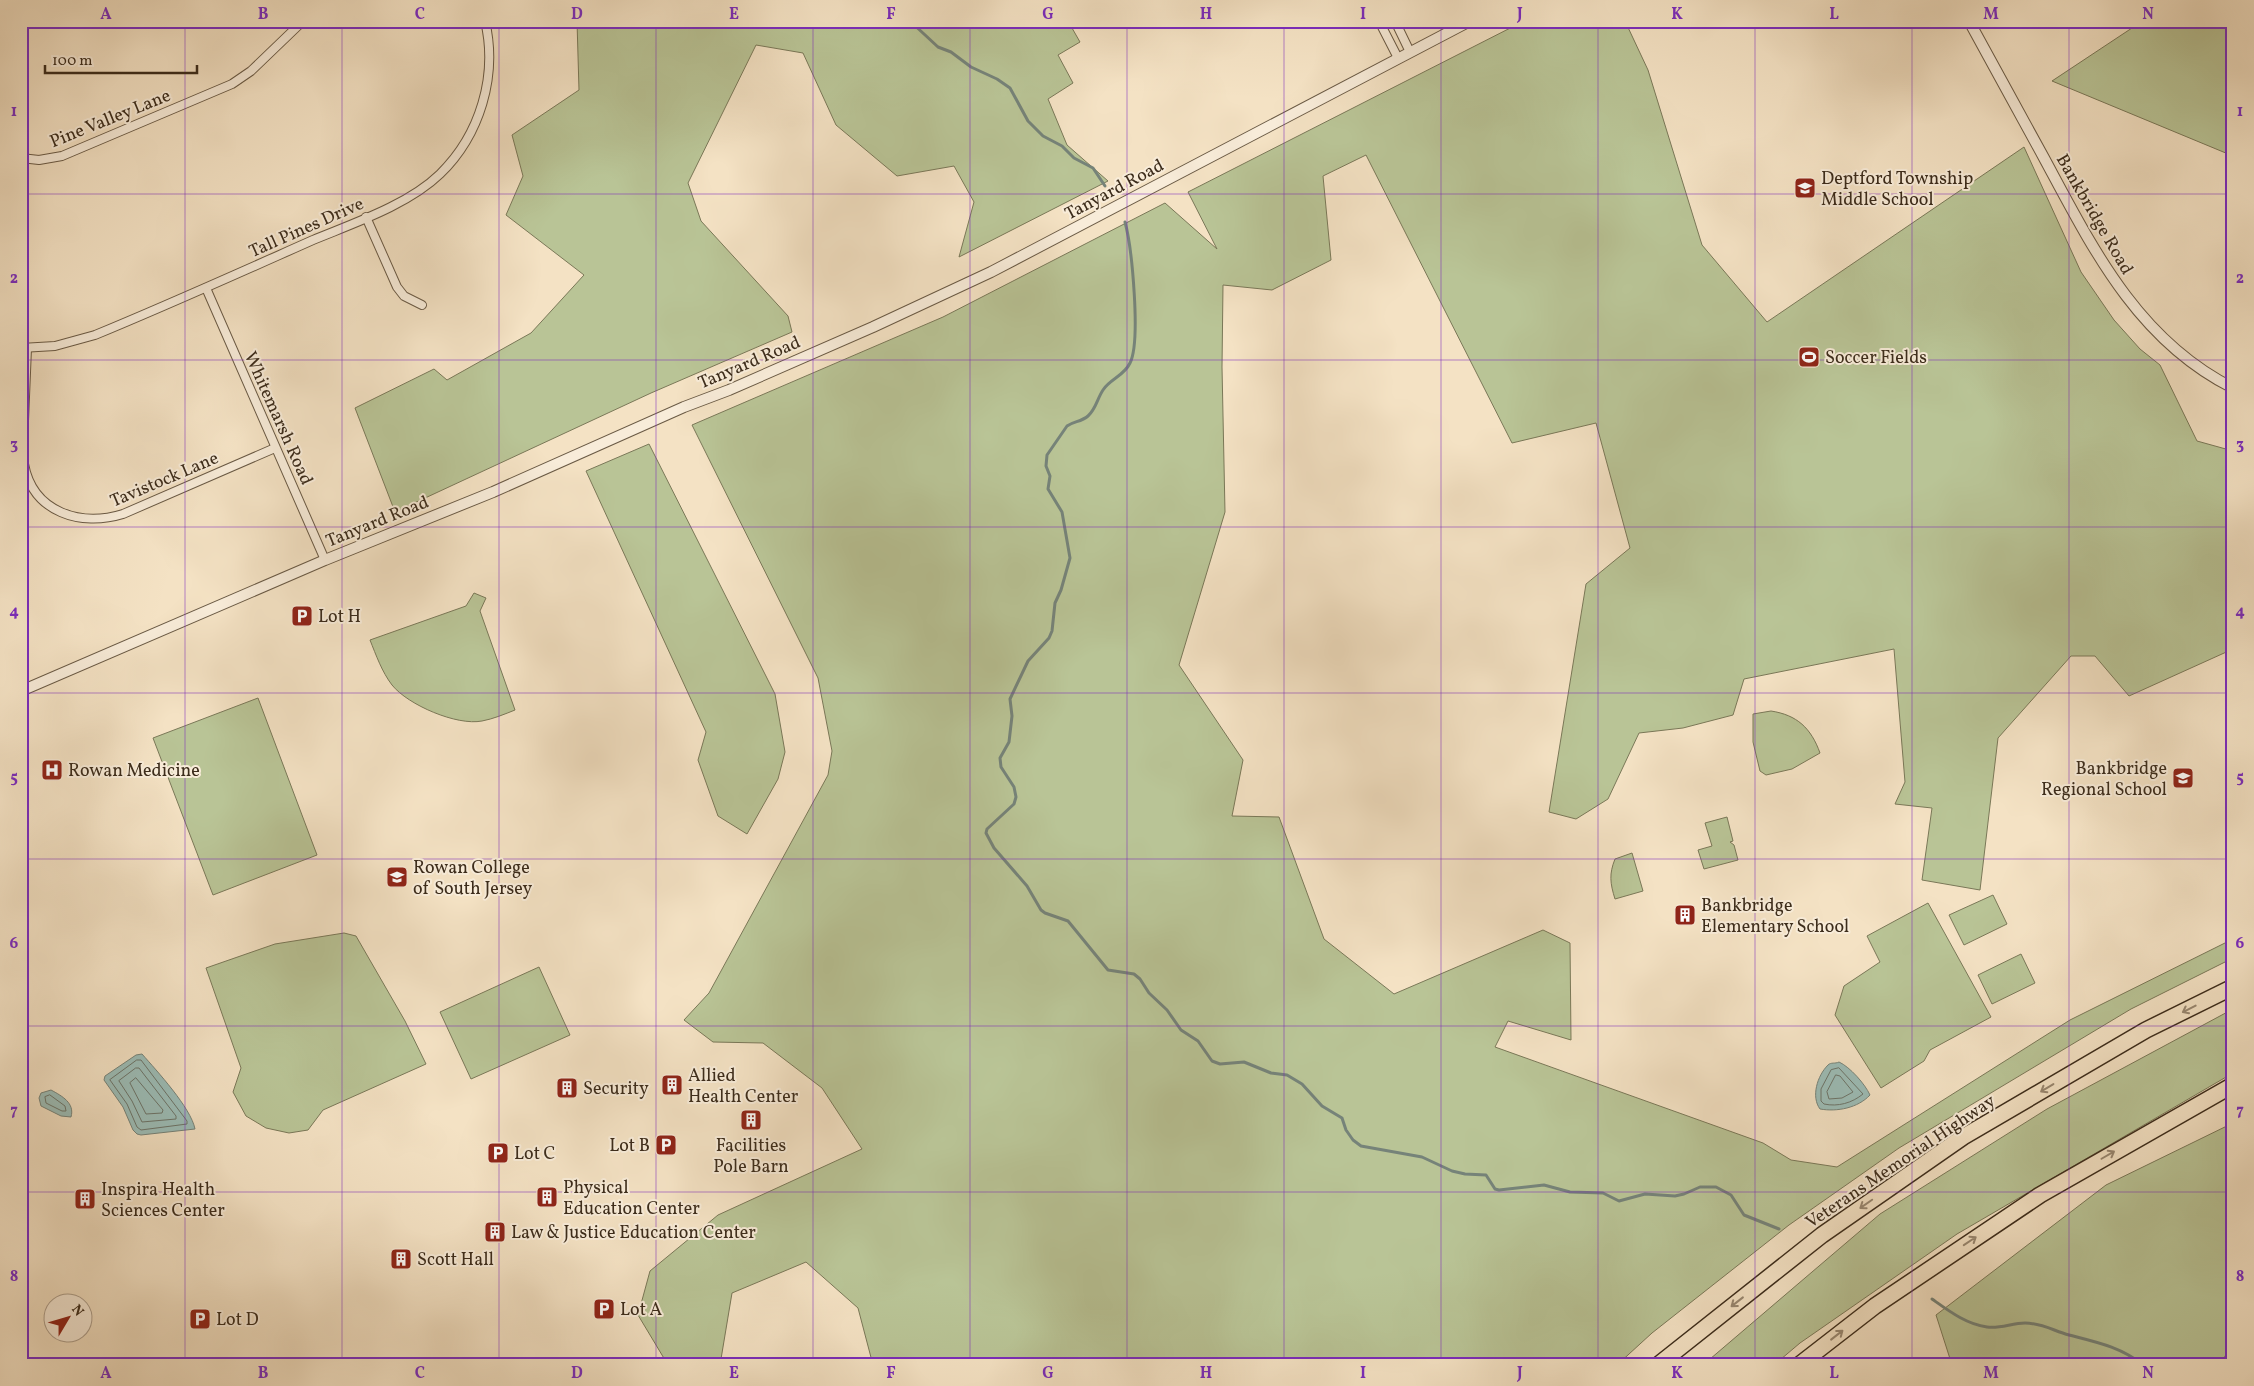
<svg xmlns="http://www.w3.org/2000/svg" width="2254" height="1386" viewBox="0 0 2254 1386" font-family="Vollkorn,serif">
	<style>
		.green { fill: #b9c496; stroke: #7a7858 }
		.water { fill: #9cbdb7; stroke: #768379 }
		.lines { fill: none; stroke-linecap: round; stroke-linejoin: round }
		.shore { stroke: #6c7469; stroke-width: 1 }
		.stream { stroke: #768379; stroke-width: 3 }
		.minor-casing { stroke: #6a5a45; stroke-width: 10 }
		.tertiary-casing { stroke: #6a5a45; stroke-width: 12 }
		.motorway-casing { stroke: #3c2c1b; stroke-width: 18 }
		.minor { stroke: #f8ecd9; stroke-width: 8 }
		.tertiary { stroke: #f8ecd9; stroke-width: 10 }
		.motorway { stroke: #f4e2c4; stroke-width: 15 }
		.oneway { stroke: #988770 }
		.grid { fill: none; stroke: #7b2cbf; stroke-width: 1; stroke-opacity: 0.55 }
		.labels { text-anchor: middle; stroke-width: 4; stroke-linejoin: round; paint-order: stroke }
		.street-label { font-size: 18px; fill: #3c2c1b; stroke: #f8ecd9 }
		.poi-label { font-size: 18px; fill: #3c2c1b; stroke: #f8ecd9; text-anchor: start }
		.neatline { fill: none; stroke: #7b2cbf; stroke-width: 2 }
		.grid-label { font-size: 16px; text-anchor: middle; font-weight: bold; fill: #7b2cbf }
	</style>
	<rect width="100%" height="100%" fill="#f4e2c4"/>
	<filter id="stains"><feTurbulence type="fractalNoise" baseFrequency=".004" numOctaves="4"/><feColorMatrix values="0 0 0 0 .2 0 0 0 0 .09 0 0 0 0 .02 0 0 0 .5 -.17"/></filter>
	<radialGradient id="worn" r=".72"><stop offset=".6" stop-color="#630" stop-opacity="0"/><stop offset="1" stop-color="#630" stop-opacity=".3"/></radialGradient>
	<!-- green -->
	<g class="green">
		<path d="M577 21H1068L1080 42 1058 55 1073 83 1048 99 1067 145 1108 181 959 257 974 202 954 166 897 176 836 125 803 53 756 45 688 183 701 221 788 316 792 332 651 393 395 512 355 408 434 369 447 380 531 333 584 275 506 215 523 176 512 135 579 90Z"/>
		<path d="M1524 21H1625L1648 70 1702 245 1767 322 2024 147 2081 272 2114 320 2140 349 2160 365 2197 441 2233 451V649L2129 696 2095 656H2071L1998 738 1980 890 1922 880 1932 808 1895 804 1905 782 1894 649 1744 679 1733 715 1683 728 1639 733 1608 799 1576 819 1549 812 1586 584 1630 548 1596 423 1512 443 1366 155 1323 176 1331 260 1272 290 1223 285 1222 367 1225 512 1179 665 1243 760 1232 816 1279 817 1324 939 1394 994 1543 930 1570 943 1571 1040 1508 1021 1495 1047 1763 1143 1791 1160 1837 1167 2070 1020 2233 939V958L2131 1009 1899 1148 1789 1225 1652 1333 1617 1365H873L858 1308 806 1262 732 1293 720 1365H668L638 1315 650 1271 718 1215 862 1149 822 1088 763 1043 713 1042 684 1020 709 993 828 775 832 751 818 678 692 425 943 317 1165 203 1217 249 1188 192Z"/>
		<path d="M2135 26 2233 28V156L2052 81Z"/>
		<path d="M649 444 775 694 785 752 778 779 747 834 718 816 698 760 706 732 586 471Z"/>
		<path d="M474 593 486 598 480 611 515 710C505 714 493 719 482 721 457 726 408 705 392 685 382 672 376 655 370 640L466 606Z"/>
		<path d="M258 698 317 855 213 895 153 738Z"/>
		<path d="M1771 711C1797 715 1811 728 1820 753L1792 769 1766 775 1760 771 1753 742V714Z"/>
		<path d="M1727 817 1733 841 1730 842 1734 845 1738 860 1704 869 1698 850 1712 846 1705 823Z"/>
		<path d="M1632 853 1643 891 1615 899C1610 883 1609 874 1615 859Z"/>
		<path d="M1993 895 2007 924 1964 945 1949 915Z"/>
		<path d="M1928 903 1991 1017 1930 1050 1924 1061 1881 1088 1835 1015 1844 986 1880 962 1867 936Z"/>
		<path d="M344 933 356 936 405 1021 426 1064 323 1110 308 1130 289 1133 266 1128 246 1116 233 1092 241 1068 206 968 275 944Z"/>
		<path d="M2021 954 2035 983 1992 1004 1978 975Z"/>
		<path d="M539 967 570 1035 471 1079 440 1012Z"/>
		<path d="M2233 1009V1073L1957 1234 1800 1343 1774 1365H1703L1880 1214 2047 1109Z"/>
		<path d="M2233 1123V1342L2224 1358 2233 1362V1365H1952L1936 1315 2106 1185Z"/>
	</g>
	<!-- water -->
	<g class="water">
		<path d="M142 1054C157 1071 191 1108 195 1129L141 1135 137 1134 133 1130 123 1107 104 1080 105 1076 136 1055Z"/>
		<path d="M1839 1062C1850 1067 1865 1084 1870 1095 1858 1108 1837 1112 1820 1109 1811 1097 1817 1076 1828 1065 1831 1062 1835 1064 1839 1062Z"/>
		<path d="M51 1090C62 1096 75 1103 71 1117L61 1116 41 1106 39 1098 41 1093Z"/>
	</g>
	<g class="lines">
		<!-- shore -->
		<g class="shore">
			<path d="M137 1060H141L187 1121V1124L141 1130 137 1127 127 1104 110 1080Z"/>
			<path d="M136 1068H139L176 1116V1119L142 1122 132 1101 119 1081Z"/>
			<path d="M1839 1068 1863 1094C1852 1103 1838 1107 1824 1104L1821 1101V1089L1831 1070Z"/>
			<path d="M1836 1075 1840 1076 1853 1092 1842 1098 1829 1099 1827 1092Z"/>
			<path d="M136 1078 163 1110 162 1113 146 1114 130 1083Z"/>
			<path d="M50 1095 65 1106 66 1111H62L46 1103 45 1097Z"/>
		</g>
		<!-- stream -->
		<g class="stream">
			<path d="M910 21 938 47 951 52 971 67 997 79 1010 88 1028 121 1043 136 1062 146 1074 158 1093 168 1105 186"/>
			<path d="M1125 222C1132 248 1141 341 1130 363 1124 376 1110 379 1103 390 1097 399 1096 409 1088 416 1081 422 1074 421 1067 426L1047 455 1046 466 1050 476 1048 489 1062 512 1070 558 1061 590 1055 603 1052 631 1049 638 1028 661 1010 699 1012 716 1009 742 1000 758 1001 767 1014 787 1016 797 1014 804 987 829 986 833 994 848 1027 886 1041 910 1045 913 1068 921 1108 970 1134 974 1140 979 1149 993 1167 1010 1181 1030 1198 1041 1212 1061 1220 1064 1244 1062 1271 1073 1287 1075 1302 1084 1322 1106 1342 1118 1346 1130 1353 1140 1361 1146 1422 1157 1452 1171 1465 1174 1486 1175 1495 1189 1499 1190 1544 1185 1570 1192 1603 1193 1619 1201 1645 1194 1675 1196 1684 1194 1700 1187H1716L1731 1195 1744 1215 1779 1229"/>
			<path d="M1932 1299C1949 1311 1966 1324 1987 1327 2000 1329 2012 1323 2025 1323 2042 1323 2054 1331 2069 1335 2096 1342 2121 1347 2143 1365"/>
		</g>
		<!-- minor casing -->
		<g class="minor-casing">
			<g id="minor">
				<path d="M1379 21 1398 58"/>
				<path d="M1395 21 1410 52"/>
				<path d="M21 158 39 160 62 156 232 84 251 71 303 21"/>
				<path d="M366 217 397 287 404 296 422 305"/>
				<path d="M206 288 325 560"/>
				<path d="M21 348 55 346 95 335C168 305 241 272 313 240 354 223 408 205 440 174 480 135 498 76 485 21"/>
				<path d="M27 348C26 373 25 397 24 421 24 435 22 450 24 464 33 513 81 527 123 514L275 448"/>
			</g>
		</g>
		<!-- tertiary casing -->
		<g class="tertiary-casing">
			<g id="tertiary">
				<path d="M1969 21C1994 67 2019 112 2044 158 2092 247 2137 340 2233 388"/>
				<path d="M21 691 325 560 493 492 684 407 729 390 873 327 991 272 1470 21"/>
			</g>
		</g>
		<!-- motorway casing -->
		<g class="motorway-casing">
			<g id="motorway">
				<path d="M1658 1365 1822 1235 1963 1137 2146 1030 2233 987"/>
				<path d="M1799 1365 1875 1306 2040 1195 2233 1085"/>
			</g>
		</g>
		<!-- minor -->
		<use href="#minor" class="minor"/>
		<!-- tertiary -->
		<use href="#tertiary" class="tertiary"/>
		<!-- motorway -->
		<use href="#motorway" class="motorway"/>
	</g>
	<!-- one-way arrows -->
	<defs><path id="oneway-shaft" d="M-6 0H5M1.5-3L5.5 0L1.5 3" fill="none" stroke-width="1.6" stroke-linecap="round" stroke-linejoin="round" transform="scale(1.25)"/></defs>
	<g class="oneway">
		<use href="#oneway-shaft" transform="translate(2189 1009) rotate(153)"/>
		<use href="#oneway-shaft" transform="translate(2047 1088) rotate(149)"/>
		<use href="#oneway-shaft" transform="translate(2108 1155) rotate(-30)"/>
		<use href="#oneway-shaft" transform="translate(1866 1204) rotate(145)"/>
		<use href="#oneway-shaft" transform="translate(1970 1241) rotate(-34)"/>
		<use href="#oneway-shaft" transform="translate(1737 1302) rotate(142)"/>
		<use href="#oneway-shaft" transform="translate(1837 1335) rotate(-38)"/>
	</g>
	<!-- grid -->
	<path class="grid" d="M185 21V1365M342 21V1365M499 21V1365M656 21V1365M813 21V1365M970 21V1365M1127 21V1365M1284 21V1365M1441 21V1365M1598 21V1365M1755 21V1365M1912 21V1365M2069 21V1365M21 194H2233M21 360H2233M21 527H2233M21 693H2233M21 859H2233M21 1026H2233M21 1192H2233"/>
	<!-- icons -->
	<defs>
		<g id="school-square" transform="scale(1.125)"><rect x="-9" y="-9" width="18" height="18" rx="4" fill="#8f2418" stroke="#f8ecd9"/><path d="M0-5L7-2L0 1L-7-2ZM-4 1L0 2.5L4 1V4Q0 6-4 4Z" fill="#fff"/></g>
		<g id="stadium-square" transform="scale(1.125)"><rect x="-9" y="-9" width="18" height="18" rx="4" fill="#8f2418" stroke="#f8ecd9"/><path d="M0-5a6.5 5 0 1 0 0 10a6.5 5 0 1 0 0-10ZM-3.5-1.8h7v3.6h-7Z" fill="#fff"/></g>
		<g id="parking-square" transform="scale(1.125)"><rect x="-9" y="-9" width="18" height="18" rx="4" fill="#8f2418" stroke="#f8ecd9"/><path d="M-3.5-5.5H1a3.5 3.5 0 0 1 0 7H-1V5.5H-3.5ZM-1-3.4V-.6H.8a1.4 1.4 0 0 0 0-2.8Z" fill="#fff"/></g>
		<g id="hospital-square" transform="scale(1.125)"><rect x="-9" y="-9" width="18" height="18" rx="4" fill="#8f2418" stroke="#f8ecd9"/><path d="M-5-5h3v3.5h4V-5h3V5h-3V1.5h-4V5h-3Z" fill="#fff"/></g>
		<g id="university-square" transform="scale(1.125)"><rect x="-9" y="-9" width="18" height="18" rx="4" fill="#8f2418" stroke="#f8ecd9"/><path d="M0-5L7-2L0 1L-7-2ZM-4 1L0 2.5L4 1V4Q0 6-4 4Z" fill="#fff"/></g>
		<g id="building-square" transform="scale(1.125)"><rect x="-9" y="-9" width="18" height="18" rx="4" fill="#8f2418" stroke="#f8ecd9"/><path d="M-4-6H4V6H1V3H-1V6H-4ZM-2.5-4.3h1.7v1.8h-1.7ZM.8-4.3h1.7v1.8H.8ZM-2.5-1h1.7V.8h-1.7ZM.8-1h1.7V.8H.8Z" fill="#fff"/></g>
	</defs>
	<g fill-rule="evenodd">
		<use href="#school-square" x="1805" y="188"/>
		<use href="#stadium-square" x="1809" y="357"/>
		<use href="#parking-square" x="302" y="616"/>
		<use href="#hospital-square" x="52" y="770"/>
		<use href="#school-square" x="2183" y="778"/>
		<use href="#university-square" x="397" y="877"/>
		<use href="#building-square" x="1685" y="915"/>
		<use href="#building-square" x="672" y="1085"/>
		<use href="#building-square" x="567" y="1088"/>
		<use href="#building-square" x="751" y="1120"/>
		<use href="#parking-square" x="666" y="1145"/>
		<use href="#parking-square" x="498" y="1153"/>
		<use href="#building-square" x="547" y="1197"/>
		<use href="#building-square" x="85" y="1199"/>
		<use href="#building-square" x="495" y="1232"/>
		<use href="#building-square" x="401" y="1259"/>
		<use href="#parking-square" x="604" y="1309"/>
		<use href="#parking-square" x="200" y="1319"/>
	</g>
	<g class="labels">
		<!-- street labels -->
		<g class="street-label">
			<text transform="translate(110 118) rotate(-22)" y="6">Pine Valley Lane</text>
			<text transform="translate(1114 189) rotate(-28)" y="6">Tanyard Road</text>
			<text transform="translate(2095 214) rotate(60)" y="6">Bankbridge Road</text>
			<text transform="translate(306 227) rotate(-24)" y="6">Tall Pines Drive</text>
			<text transform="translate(749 362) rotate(-23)" y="6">Tanyard Road</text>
			<text transform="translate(279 418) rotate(66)" y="6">Whitemarsh Road</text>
			<text transform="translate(164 479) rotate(-23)" y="6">Tavistock Lane</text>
			<text transform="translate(377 521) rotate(-22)" y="6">Tanyard Road</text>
			<text transform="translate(1900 1161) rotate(-34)" y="6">Veterans Memorial Highway</text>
		</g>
		<!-- poi labels -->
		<g class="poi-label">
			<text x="1821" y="184">Deptford Township<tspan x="1821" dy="21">Middle School</tspan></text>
			<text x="1825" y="363">Soccer Fields</text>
			<text x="318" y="622">Lot H</text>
			<text x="2167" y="774" text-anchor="end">Bankbridge<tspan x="2167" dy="21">Regional School</tspan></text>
			<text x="68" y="776">Rowan Medicine</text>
			<text x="413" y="873">Rowan College<tspan x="413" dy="21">of South Jersey</tspan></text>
			<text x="1701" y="911">Bankbridge<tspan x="1701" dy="21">Elementary School</tspan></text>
			<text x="688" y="1081">Allied<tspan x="688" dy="21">Health Center</tspan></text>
			<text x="583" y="1094">Security</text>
			<text x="650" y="1151" text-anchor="end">Lot B</text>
			<text x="751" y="1151" text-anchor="middle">Facilities<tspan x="751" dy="21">Pole Barn</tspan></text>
			<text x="514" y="1159">Lot C</text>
			<text x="563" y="1193">Physical<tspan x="563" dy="21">Education Center</tspan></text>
			<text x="101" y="1195">Inspira Health<tspan x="101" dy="21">Sciences Center</tspan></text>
			<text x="511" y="1238">Law &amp; Justice Education Center</text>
			<text x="417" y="1265">Scott Hall</text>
			<text x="620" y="1315">Lot A</text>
			<text x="216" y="1325">Lot D</text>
		</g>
	</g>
	<!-- margin -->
	<rect width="2254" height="1386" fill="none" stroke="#f4e2c4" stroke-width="55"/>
	<!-- north arrow -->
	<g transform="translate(68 1318) rotate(52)"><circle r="24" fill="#f8ecd9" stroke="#ad9f8d"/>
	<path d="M0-4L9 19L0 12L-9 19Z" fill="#8f2418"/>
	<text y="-8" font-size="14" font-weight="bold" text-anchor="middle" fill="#3c2c1b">N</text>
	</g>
	<!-- scale -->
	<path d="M45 65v8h152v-8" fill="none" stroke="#3c2c1b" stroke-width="2.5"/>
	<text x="52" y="65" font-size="15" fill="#3c2c1b" stroke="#f8ecd9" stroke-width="4" paint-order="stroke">100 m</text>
	<rect x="28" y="28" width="2198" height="1330" class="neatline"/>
	<g class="grid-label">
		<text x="106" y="19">A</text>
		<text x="263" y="19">B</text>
		<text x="420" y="19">C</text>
		<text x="577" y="19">D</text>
		<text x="734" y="19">E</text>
		<text x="891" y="19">F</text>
		<text x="1048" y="19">G</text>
		<text x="1206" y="19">H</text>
		<text x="1363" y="19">I</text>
		<text x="1520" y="19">J</text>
		<text x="1677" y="19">K</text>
		<text x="1834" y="19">L</text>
		<text x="1991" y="19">M</text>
		<text x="2148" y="19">N</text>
		<text x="14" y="116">1</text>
		<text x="2240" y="116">1</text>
		<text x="14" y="283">2</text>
		<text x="2240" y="283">2</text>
		<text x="14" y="449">3</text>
		<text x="2240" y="449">3</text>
		<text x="14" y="616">4</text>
		<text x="2240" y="616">4</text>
		<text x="14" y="782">5</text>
		<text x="2240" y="782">5</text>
		<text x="14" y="948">6</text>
		<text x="2240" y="948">6</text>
		<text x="14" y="1115">7</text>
		<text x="2240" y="1115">7</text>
		<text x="14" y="1281">8</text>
		<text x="2240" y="1281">8</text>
		<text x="106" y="1378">A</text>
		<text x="263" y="1378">B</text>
		<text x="420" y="1378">C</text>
		<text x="577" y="1378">D</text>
		<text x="734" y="1378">E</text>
		<text x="891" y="1378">F</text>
		<text x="1048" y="1378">G</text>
		<text x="1206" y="1378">H</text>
		<text x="1363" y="1378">I</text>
		<text x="1520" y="1378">J</text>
		<text x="1677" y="1378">K</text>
		<text x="1834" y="1378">L</text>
		<text x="1991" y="1378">M</text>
		<text x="2148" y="1378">N</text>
	</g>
	<rect width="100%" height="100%" filter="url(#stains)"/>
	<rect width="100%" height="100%" fill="url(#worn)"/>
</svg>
